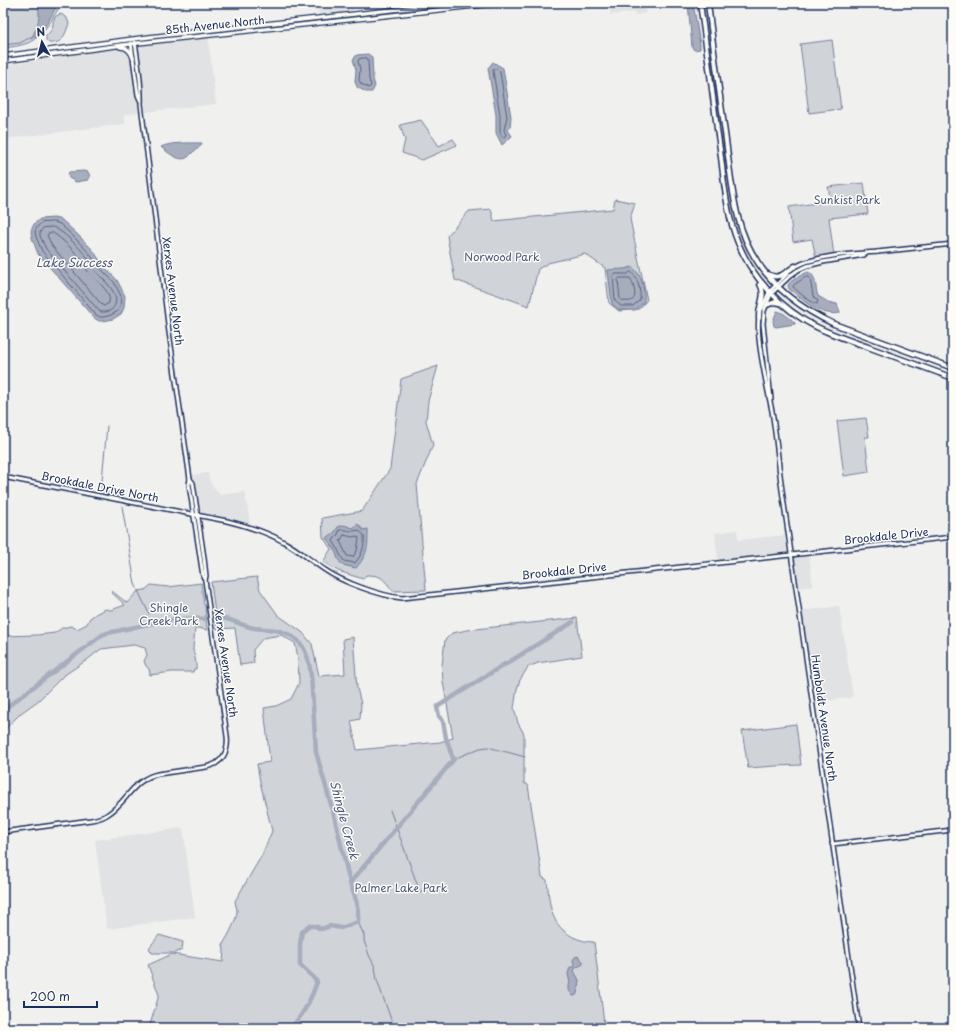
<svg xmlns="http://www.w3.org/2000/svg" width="956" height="1031" viewBox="0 0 956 1031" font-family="'Playpen Sans',sans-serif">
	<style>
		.built { fill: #e0e2e3 }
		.green { fill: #d0d3d8; stroke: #76819b }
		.water { fill: #a7adbd; stroke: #6f7b97 }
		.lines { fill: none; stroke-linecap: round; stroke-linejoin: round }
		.shore { stroke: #536184; stroke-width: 1 }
		.stream { stroke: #6f7b97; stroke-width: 1 }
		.river { stroke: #a7adbd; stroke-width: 4.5 }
		.tertiary-casing { stroke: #1b2f5e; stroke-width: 6 }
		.secondary-casing { stroke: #1b2f5e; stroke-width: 6 }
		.trunk-casing { stroke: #1b2f5e; stroke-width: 7 }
		.tertiary { stroke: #fdfcf7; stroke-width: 3 }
		.secondary { stroke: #fdfcf7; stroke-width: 3.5 }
		.trunk { stroke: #fdfcf7; stroke-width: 4 }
		.labels { text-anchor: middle; stroke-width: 3; stroke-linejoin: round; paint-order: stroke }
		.street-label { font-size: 11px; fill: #1b2f5e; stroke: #fdfcf7 }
		.park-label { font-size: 11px; fill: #48587c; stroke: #fdfcf7 }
		.water-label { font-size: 12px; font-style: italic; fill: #4c5b7f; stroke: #fdfcf7 }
	</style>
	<rect width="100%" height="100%" fill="#f0f0ee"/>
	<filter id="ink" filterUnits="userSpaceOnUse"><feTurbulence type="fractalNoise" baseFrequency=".025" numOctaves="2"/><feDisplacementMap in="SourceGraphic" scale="8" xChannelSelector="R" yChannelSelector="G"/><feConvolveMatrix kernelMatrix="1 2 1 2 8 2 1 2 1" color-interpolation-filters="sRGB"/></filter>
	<g filter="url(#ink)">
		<!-- built -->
		<g class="built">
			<path d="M317 3H352L353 12 319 15Z"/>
			<path d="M609 3H645L646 13 635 15V12L611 15Z"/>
			<path d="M208 37 216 104 145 112 143 97 141 69 138 48 140 45Z"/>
			<path d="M121 48 128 51 131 56 140 112 124 115 125 124 3 139V65L62 57V54Z"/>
			<path d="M208 473 210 482 220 495 245 492 250 524 236 520 201 512 199 511 193 475Z"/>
			<path d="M737 530 738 540 785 535 787 552 718 561 715 533Z"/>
			<path d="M809 556 813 586 798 588 794 558Z"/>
			<path d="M839 606 853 697 816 702 814 700 801 611Z"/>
			<path d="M183 828 195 917 107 929 95 840Z"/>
		</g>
		<!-- green -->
		<g class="green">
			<path d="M3 3H62C53 17 44 36 28 43 20 46 11 47 3 48Z"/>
			<path d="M61 14 67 18 69 24C64 35 64 44 49 43L46 40V36L49 33 52 29 53 24V21L56 16Z"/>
			<path d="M832 40 841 109 809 113 800 44Z"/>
			<path d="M421 120 439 146 453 139 457 145 422 160 402 153 405 140 400 125Z"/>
			<path d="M864 183 868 214 829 218 834 256 816 258 812 239 793 242 789 207 831 201 828 187Z"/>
			<path d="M615 199 635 203 630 219 647 300 639 309 619 311 609 303 605 268 585 254 548 263 538 269 529 306 455 280 447 236 469 211 491 209 494 221 613 209Z"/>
			<path d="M438 366 428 401 426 421 433 445 417 484 426 590 393 591C383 579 383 575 366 575L363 579 338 571 323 562 331 549 323 537 322 518 362 511 390 469 401 379Z"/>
			<path d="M866 418 869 437H865L869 472 844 476 837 421Z"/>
			<path d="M257 577 260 590 278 615 302 632 312 644 319 676 345 674 343 639 353 637 357 688 361 704 360 719 351 721 357 750 440 742 453 738 443 682 442 665 445 640 452 633 467 630 577 618 582 656 538 663 528 667 520 680 517 689 514 708 518 723 524 734V783L528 785 542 877 547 880C550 904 549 924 573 937 580 940 586 942 594 942L604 1023 603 1028H149L159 995 148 965 172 954 223 962 224 950 223 944C228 936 237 920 237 911 237 908 235 904 235 901L262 855 272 831 260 782 257 764 270 762 264 708 276 706 291 699 299 683 298 658 295 643 281 635 263 638 253 650 254 663 240 665 235 628 217 629 211 582Z"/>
			<path d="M201 583 204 605 205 606 207 630 198 628H195C195 635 193 643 193 649 194 656 197 662 196 669H194L193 672H172L150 675 149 669 146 666 144 661 147 655 145 648 134 645 101 649 87 660 63 676 39 700 21 713 7 727 3 735V636L37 635 55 633 62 628 71 626 77 629 87 624 90 618 97 613 106 609 111 610 125 605 111 592 112 591 127 603 138 591 145 590 151 585 168 587Z"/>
			<path d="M796 724 801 765 776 766 748 768 742 731Z"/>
			<path d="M159 935 183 942 182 950 175 953H152L149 948Z"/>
		</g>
		<!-- water -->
		<g class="water">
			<path d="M40 3H49L52 4 58 3C54 11 44 31 36 36 35 37 32 38 30 39 36 32 39 22 39 13 39 9 38 7 40 3Z"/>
			<path d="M688 3H693L700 44V49L694 50 692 47Z"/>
			<path d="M368 54 372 57 373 79 375 86 372 92H366L357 87 355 81 356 70 353 59 357 55Z"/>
			<path d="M493 62 503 68 511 117 510 127 508 130 512 136 502 145 496 133V115L488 68Z"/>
			<path d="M201 143H202C200 148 197 149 193 152 191 154 190 155 188 157 180 163 169 153 162 148L161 147C171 142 190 143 201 143Z"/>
			<path d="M84 171 88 172 90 176 88 180 76 182 69 178 68 175 69 172Z"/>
			<path d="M54 218 62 220 78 235 93 250 102 264 117 280 125 296 124 308 121 314 113 319 104 321H99L94 318 38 254 32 238 31 231 34 224 40 219Z"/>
			<path d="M631 267C633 268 635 269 636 271 643 277 645 294 644 302L635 310H619L612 304 608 270C615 269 626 270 631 267Z"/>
			<path d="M808 272C817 275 815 289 818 296L828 302 837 304 840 312V313C820 317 804 301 789 289 789 288 788 287 788 286 789 280 804 274 808 272Z"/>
			<path d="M777 311C783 312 790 318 795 323V324L776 327 774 326 773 321Z"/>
			<path d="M358 524 363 530 368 529C368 547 368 554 356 568L342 565 338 559 334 548 326 538 334 533 338 527 344 525 353 528Z"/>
			<path d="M578 956 583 961V964C579 967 576 966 574 971L579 980 577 994 575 996H573L569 990V985L570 983 568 974 570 967H573L574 966 573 960 575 957Z"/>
		</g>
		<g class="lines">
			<!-- shore -->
			<g class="shore">
				<path d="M367 58 368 60 369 79 371 86 369 88 361 84 359 80 360 69 358 61 359 59Z"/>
				<path d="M494 69 496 68 500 72 507 117 504 130 506 135 504 137H502L500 132V115L493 71Z"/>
				<path d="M54 222 60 224 75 238 89 253 99 267 114 282 121 296 120 307 118 311 111 315 104 317H100L96 315 42 251 36 237 35 232 37 227 41 223Z"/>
				<path d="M53 227C62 230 80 248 86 256 89 260 91 265 94 269 101 278 111 285 115 296 117 301 115 307 111 310 107 312 103 313 99 311L46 249 40 236V232L43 228Z"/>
				<path d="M53 233C63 239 73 250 81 259 84 264 86 269 89 273 96 281 112 291 109 303L104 306 102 305 52 246 47 235 48 234Z"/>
				<path d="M631 272C638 277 641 292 640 300L633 306H621L615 301 613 275 614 274H627Z"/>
				<path d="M806 277H809L810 278 813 296 818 301 817 304C808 301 800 293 793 287L794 285Z"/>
				<path d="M620 278H629L631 279C633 285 639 299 630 301 627 302 623 301 620 299L618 280Z"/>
				<path d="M340 530C347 528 349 533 358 530L364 535C365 546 362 555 355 563L344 561C339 555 338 547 333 541L334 539 337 536Z"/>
				<path d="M344 535 352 537 357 536 359 538 357 551 353 557 347 556 340 541 341 540Z"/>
			</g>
			<!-- stream -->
			<g class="stream">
				<path d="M3 45 20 43 31 37"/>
				<path d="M107 426 101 491 120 495"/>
				<path d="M122 506 135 584 149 614"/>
				<path d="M507 752 525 757"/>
				<path d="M454 759 480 748 488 747 506 752"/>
				<path d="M390 810 420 892 424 890"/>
				<path d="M358 922 364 935V941L369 955 375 967 377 980 394 1028"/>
			</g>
			<!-- river -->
			<g class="river">
				<path d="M216 617C229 618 241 625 254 628 261 629 269 629 276 630 302 636 308 651 311 675L316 752 335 819 350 883C355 896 359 908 358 922L341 928 330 926 321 929 315 926H308L302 932 300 944V965L313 977 317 982C311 1000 304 1014 291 1028"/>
				<path d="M506 664 573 622"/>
				<path d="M3 710 102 635 107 633C138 627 173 616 205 619"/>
				<path d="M451 753 446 738 443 721 439 716 437 707 505 664"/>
				<path d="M350 883 454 759 452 756"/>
			</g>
			<!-- tertiary casing -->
			<g class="tertiary-casing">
				<g id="tertiary">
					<path d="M131 43 138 95 140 100"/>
					<path d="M877 252 953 244"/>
					<path d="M795 267C815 255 854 254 878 252"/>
					<path d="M762 308 769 292 788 273"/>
					<path d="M759 317C757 329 759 341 761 354 764 373 768 392 772 411 776 435 778 459 781 483L859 1028"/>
					<path d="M771 399 763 324 764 311 771 294 791 275 798 270 807 266 823 262 864 255"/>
					<path d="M3 477 227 521C247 526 267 532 284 542 299 550 311 561 325 570 342 582 381 596 402 598L953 537"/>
					<path d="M190 479 189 484 203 576 205 580"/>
					<path d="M3 832 91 820C97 819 103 818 108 814 127 802 133 779 158 774L206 767C222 764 229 752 227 736L205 580 206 576 204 558 193 483 190 479 169 332 141 104C142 83 138 63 135 42"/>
					<path d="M832 844 953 830"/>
				</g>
			</g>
			<!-- secondary casing -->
			<g class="secondary-casing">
				<g id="secondary">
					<path d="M120 47C127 47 131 51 133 58"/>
					<path d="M3 56 149 37 454 3"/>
					<path d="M3 61 138 43 502 3"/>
				</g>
			</g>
			<!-- trunk casing -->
			<g class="trunk-casing">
				<g id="trunk">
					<path d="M700 3C706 45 712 87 717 129 720 147 722 165 724 183 726 197 728 212 732 225 743 265 769 298 804 320 823 332 846 339 868 347 896 357 925 368 953 378"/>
					<path d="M708 3C713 46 719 89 725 133 729 161 731 190 738 217 751 269 786 302 834 324L953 368"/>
					<path d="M768 274C778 281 786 272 795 266"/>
					<path d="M767 305 775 302 780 303"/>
					<path d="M759 318C759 315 759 311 760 308 762 298 765 293 760 284"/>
				</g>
			</g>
			<!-- tertiary -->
			<use href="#tertiary" class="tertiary"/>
			<!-- secondary -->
			<use href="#secondary" class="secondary"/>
			<!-- trunk -->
			<use href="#trunk" class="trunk"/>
		</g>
	</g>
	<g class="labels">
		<!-- street labels -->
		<g class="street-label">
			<text transform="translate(215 25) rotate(-6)" y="4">85th Avenue North</text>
			<text transform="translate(173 291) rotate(83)" y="4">Xerxes Avenue North</text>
			<text transform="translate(100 487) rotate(11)" y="4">Brookdale Drive North</text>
			<text transform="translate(886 536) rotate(-6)" y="4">Brookdale Drive</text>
			<text transform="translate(564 571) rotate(-6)" y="4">Brookdale Drive</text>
			<text transform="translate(226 663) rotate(82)" y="4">Xerxes Avenue North</text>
			<text transform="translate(824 718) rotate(82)" y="4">Humboldt Avenue North</text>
		</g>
		<!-- park labels -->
		<g class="park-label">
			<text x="847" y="204">Sunkist Park</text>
			<text x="502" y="261">Norwood Park</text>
			<text x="169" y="612">Shingle<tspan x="169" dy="13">Creek Park</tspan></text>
			<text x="401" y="892">Palmer Lake Park</text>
		</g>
		<!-- water labels -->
		<g class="water-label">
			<text x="74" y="267">Lake Success</text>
			<text transform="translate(344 820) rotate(75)" y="4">Shingle Creek</text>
		</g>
	</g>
	<!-- margin -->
	<rect width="956" height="1031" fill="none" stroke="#fdfcf7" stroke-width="16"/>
	<rect x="8" y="8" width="940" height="1015" fill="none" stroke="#1b2f5e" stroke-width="1.5" filter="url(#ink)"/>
	<!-- north arrow -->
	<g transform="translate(42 42) rotate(353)" stroke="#fdfcf7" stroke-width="3" paint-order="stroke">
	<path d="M0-3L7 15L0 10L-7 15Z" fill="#1b2f5e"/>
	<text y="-6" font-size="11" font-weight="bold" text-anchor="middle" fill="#1b2f5e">N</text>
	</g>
	<!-- scale -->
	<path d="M24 1001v6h73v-6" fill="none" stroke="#1b2f5e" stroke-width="2"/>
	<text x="30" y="1001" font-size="12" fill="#1b2f5e" stroke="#fdfcf7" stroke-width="3" paint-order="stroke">200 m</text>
</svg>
